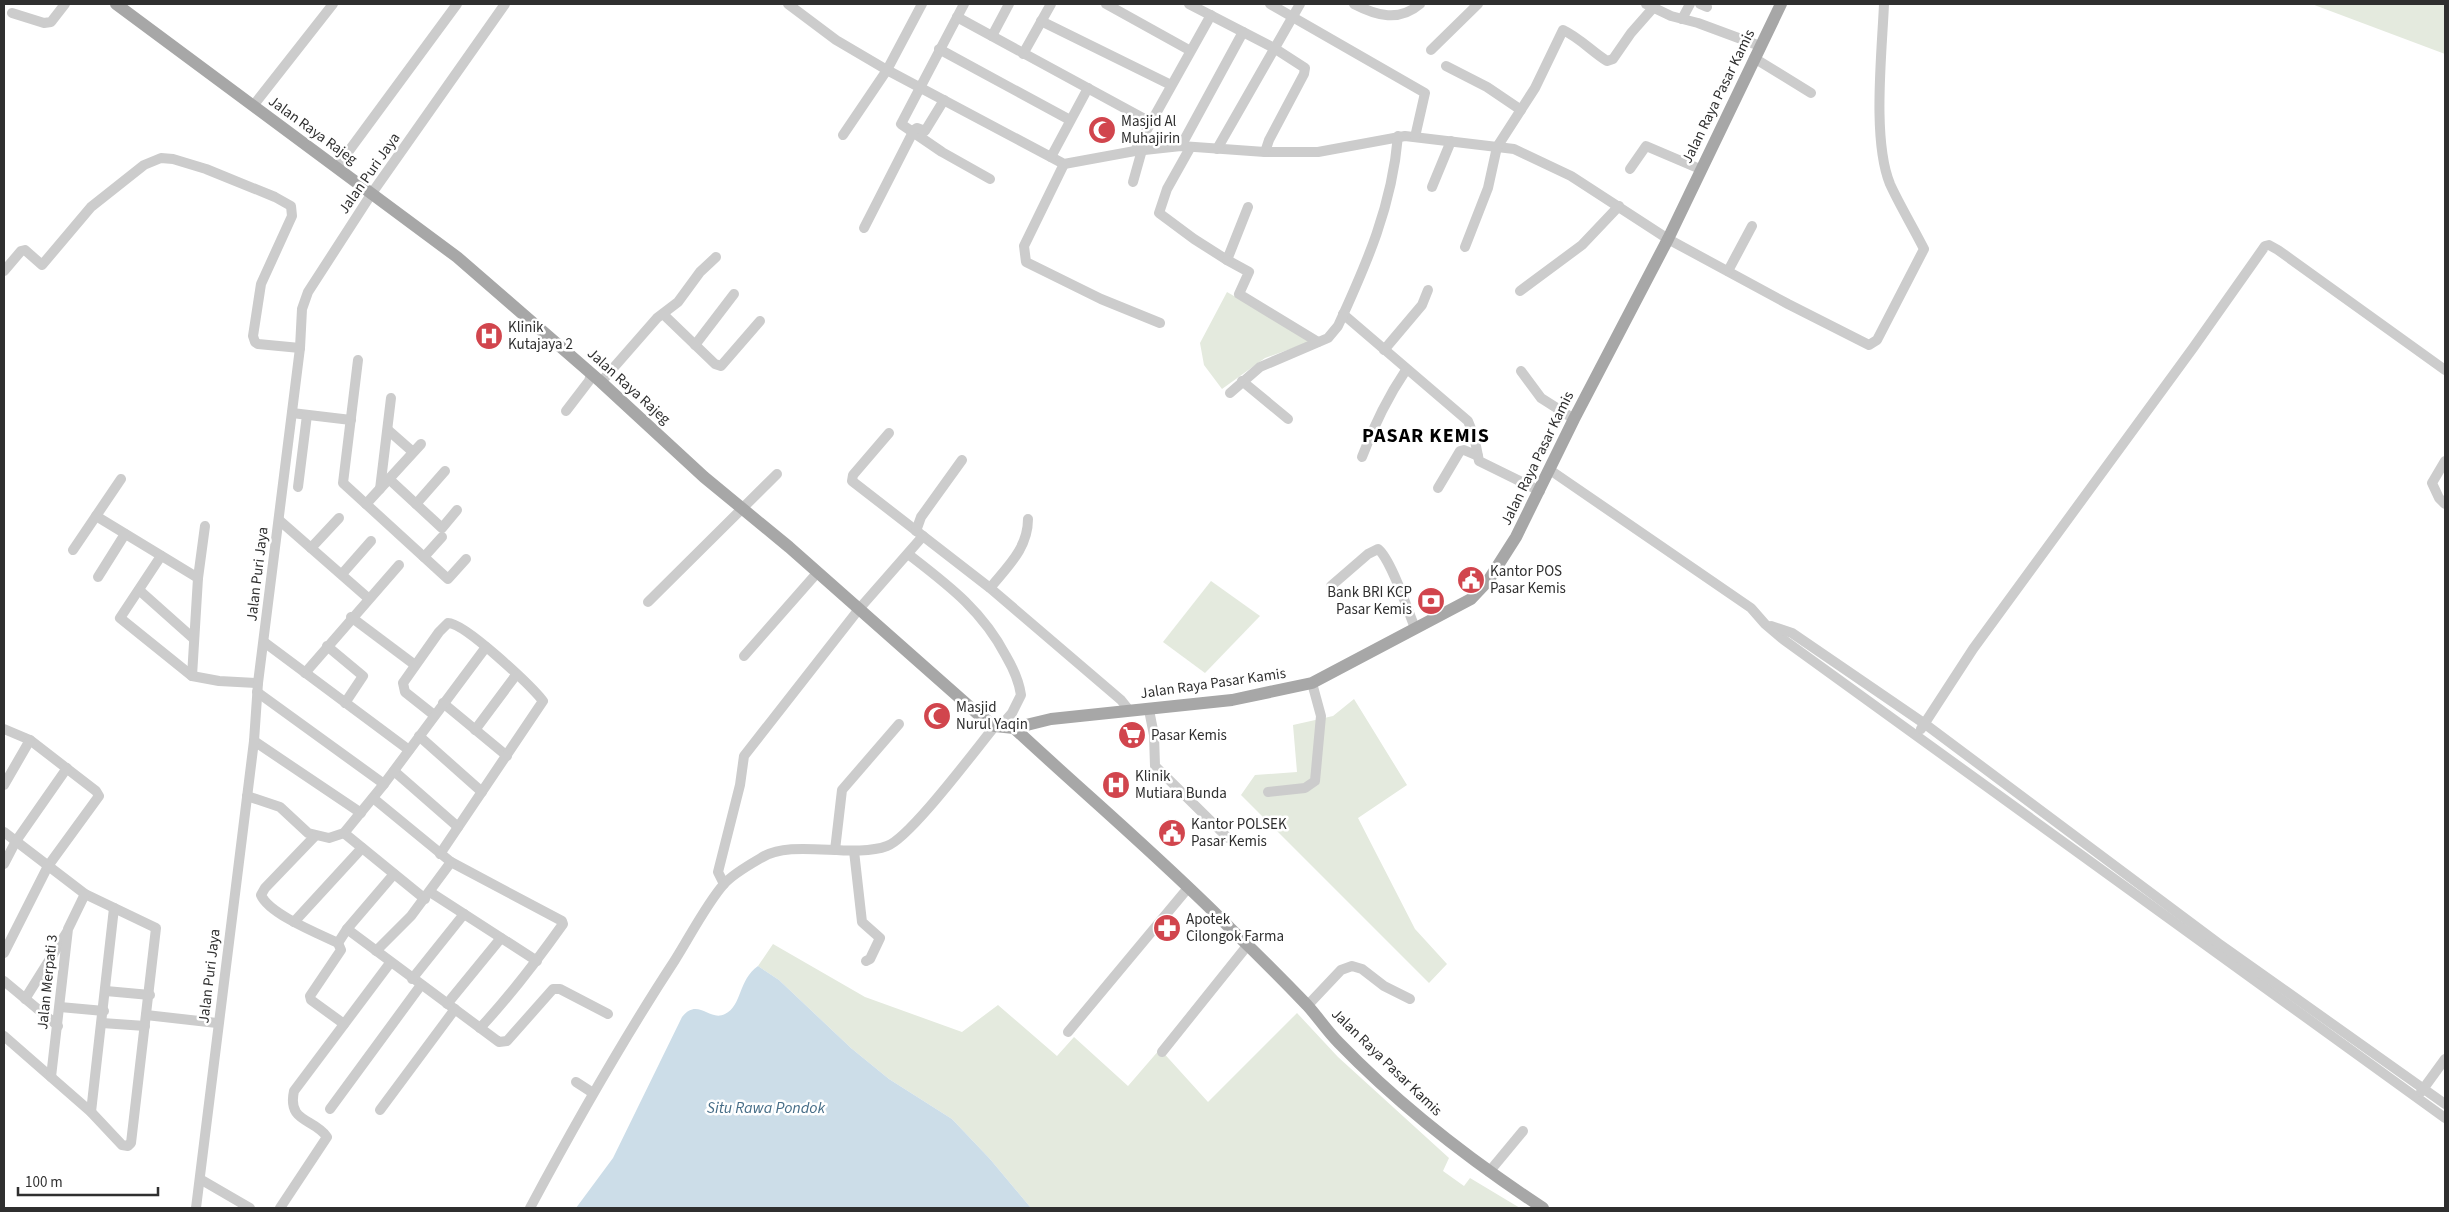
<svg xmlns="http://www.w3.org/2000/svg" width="2449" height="1212" viewBox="0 0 2449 1212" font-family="'Source Sans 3',sans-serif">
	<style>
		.green { fill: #e4eade }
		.water { fill: #ccdde8 }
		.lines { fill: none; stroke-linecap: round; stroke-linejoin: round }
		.minor { stroke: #ccc; stroke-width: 10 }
		.major { stroke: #a7a7a7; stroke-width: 12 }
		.labels { text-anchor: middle; stroke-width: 5; stroke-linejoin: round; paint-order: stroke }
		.street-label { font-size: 15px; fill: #2f2f2f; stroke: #fff }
		.poi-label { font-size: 15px; fill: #2f2f2f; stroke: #fff; text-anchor: start }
		.water-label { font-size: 16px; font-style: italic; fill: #466d87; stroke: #fff }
		.district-label { font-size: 20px; font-weight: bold; letter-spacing: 1px; fill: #000; stroke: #fff }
	</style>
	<rect width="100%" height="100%" fill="#fff"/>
	<!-- green -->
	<g class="green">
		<path d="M2312 4H2445V54L2317 6Z"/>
		<path d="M1227 292 1313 341 1265 358 1222 389 1204 365 1200 343Z"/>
		<path d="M1211 581 1260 616 1205 673 1163 642Z"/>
		<path d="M1354 699 1407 785 1358 818 1415 929 1447 964 1429 983 1241 795 1255 775 1297 772 1293 725 1333 716Z"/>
		<path d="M773 944 865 997 962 1032 998 1005 1057 1056 1074 1037 1128 1086 1160 1049 1208 1102 1297 1013 1338 1057 1449 1158 1443 1171 1464 1186 1470 1178 1520 1208H1031L990 1159 952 1119 889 1079 851 1048 779 980 758 966Z"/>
	</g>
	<!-- water -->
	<path class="water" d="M758 966 779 980 851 1048 889 1079 952 1119 990 1159 1031 1208H576L613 1158 682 1017C698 997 709 1022 725 1014 742 1006 738 980 758 966Z"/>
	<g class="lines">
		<!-- minor -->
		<g class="minor">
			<path d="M788 4 836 40 887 70 1064 164 1135 151 1181 146 1265 152H1318L1405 136 1514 149 1571 176 1668 239 1788 304 1869 345 1877 340 1924 249C1913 227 1900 206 1890 184 1872 140 1882 52 1884 4"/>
			<path d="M964 4 901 124 942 152 990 179"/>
			<path d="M1106 4 1189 50"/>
			<path d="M1189 4 1274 48 1305 68 1304 74 1269 140 1265 152"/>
			<path d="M1270 4 1425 93 1415 137"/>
			<path d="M1354 4C1377 16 1399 22 1420 4"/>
			<path d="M1646 4 1671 16 1698 23 1760 46"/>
			<path d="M1700 4 1707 7"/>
			<path d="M12 13 44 23 51 22 65 4"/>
			<path d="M957 17 1150 122"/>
			<path d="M1682 19 1690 4"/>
			<path d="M1041 21 1171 85"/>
			<path d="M992 36 1009 4"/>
			<path d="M939 49 1070 120"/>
			<path d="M1431 50 1478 4"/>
			<path d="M1023 54 1051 4"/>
			<path d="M1754 58 1811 93"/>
			<path d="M1446 66 1487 87 1521 110"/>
			<path d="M253 106 333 4"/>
			<path d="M843 135 887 70 922 4"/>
			<path d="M1181 146 1243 32"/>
			<path d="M1190 148 1167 189 1159 213 1194 239 1227 260 1248 207"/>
			<path d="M1217 149 1300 4"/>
			<path d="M1135 151 1211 15"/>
			<path d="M1051 157 1088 88"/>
			<path d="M1064 164 1024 246 1026 262 1101 299 1160 323"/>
			<path d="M337 167 457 4"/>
			<path d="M1630 169 1646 146 1700 169"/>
			<path d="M1133 182 1142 150"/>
			<path d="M1432 187 1451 141"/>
			<path d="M864 228 914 130 917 128 925 131 944 100"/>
			<path d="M1465 247 1488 188 1497 147 1535 88 1563 30C1580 38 1591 51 1607 61L1613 59 1631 33 1653 8"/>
			<path d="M1227 260 1249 272 1239 294 1318 342"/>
			<path d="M4 271 21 251 25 250 42 265 91 207 144 165 161 158 173 159 206 169 275 197 291 206 292 216 261 284 253 336 255 342 258 344 300 348"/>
			<path d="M1728 271 1752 226"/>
			<path d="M1520 291 1582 245 1619 206"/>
			<path d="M663 314 715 364 721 366 760 321"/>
			<path d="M1343 314 1468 421 1474 436 1479 461 1540 491"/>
			<path d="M695 345 734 294"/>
			<path d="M1384 350 1422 305 1428 290"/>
			<path d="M358 360 343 483 448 579 466 559"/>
			<path d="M1521 371 1541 398 1574 419"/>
			<path d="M1242 381 1288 419"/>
			<path d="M601 382 657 318 678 302 700 272 716 257"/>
			<path d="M1230 393 1260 367 1328 338 1338 326C1367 263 1392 206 1398 136"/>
			<path d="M566 411 589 381 591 374"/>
			<path d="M292 413 351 420"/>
			<path d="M388 430 413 452"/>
			<path d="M889 433 853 475 852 481 990 588 1121 700 1129 710"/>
			<path d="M1362 457C1374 425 1387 398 1406 370"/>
			<path d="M2445 461 2432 483 2439 498 2445 504"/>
			<path d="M1550 470 1751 608 1765 624 1784 640 2445 1118"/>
			<path d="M389 479 442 528 457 510"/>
			<path d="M298 487 307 415"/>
			<path d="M1438 488 1460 451 1464 450 1478 456"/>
			<path d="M380 489 391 398"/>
			<path d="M366 504 421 444"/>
			<path d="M416 504 445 471"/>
			<path d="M96 516 198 578"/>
			<path d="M279 520 368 598"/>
			<path d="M916 531 921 517 962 460"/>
			<path d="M311 548 339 518"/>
			<path d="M73 550 121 479"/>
			<path d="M908 554C948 585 982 610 1006 656 1013 668 1019 681 1021 695L1012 713 1000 727"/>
			<path d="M161 556 120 618 192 676 219 681 258 683"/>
			<path d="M424 557 442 537"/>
			<path d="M342 574 371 541"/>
			<path d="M98 577 125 534"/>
			<path d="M1331 586 1368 554 1378 549C1391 559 1408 611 1415 628"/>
			<path d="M990 588C1008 566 1028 548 1028 519"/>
			<path d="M139 590 194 639"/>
			<path d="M648 602 777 474"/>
			<path d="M351 617 415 665"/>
			<path d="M1771 626 1792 633 1925 724 2218 943 2445 1104"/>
			<path d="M264 642 409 750"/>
			<path d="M327 646 363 676 345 703"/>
			<path d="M744 656 817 573"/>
			<path d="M305 673 399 565"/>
			<path d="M192 676 198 578 205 526"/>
			<path d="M257 692 384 784"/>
			<path d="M443 703 507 756"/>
			<path d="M1149 710 1154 735 1155 766 1228 838"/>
			<path d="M434 715 405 692 403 683 439 632 448 623C465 623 531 686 543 701L440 854"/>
			<path d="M4 729 30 740 96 791 99 796 48 866 4 953"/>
			<path d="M1921 729 1973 649 2193 348 2265 246 2269 245 2278 250 2445 370"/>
			<path d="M475 730 516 675"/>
			<path d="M419 736 482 792"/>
			<path d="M254 741 361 813"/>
			<path d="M394 771 458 827"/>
			<path d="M4 785 30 740"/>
			<path d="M1268 792 1305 788 1315 781 1321 716 1312 683"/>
			<path d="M247 796 280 807 308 833 329 838 344 833 384 784 486 647"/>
			<path d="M373 798 451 862 562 921 563 924C536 962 512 994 480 1028"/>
			<path d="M4 832 85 894 156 928 131 1143 128 1146 122 1145 91 1112 4 1036"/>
			<path d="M344 833 425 899"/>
			<path d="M315 836 265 888 261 895C269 914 319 934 338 943L341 950 310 996 311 1000 344 1024"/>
			<path d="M835 850 842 790 899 724"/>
			<path d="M854 851 862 922 880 938 870 959 866 961"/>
			<path d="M4 864 16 841 67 768"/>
			<path d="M724 884 718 872 740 785 744 756 859 609 923 536"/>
			<path d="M430 892 537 961"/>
			<path d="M294 922 362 848"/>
			<path d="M347 929 499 1042 507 1041 553 989H560L608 1014"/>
			<path d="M338 943 347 929 394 874"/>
			<path d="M376 951 411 916 451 862"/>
			<path d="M412 979 464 914"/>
			<path d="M4 981 58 1026"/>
			<path d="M106 991 150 995"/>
			<path d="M25 999 67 932"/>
			<path d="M447 1004 501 938"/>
			<path d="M1307 1006 1341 970 1352 966 1362 969 1384 986 1410 999"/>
			<path d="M60 1007 104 1011"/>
			<path d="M146 1015 217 1023"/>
			<path d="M102 1023 145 1026"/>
			<path d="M1068 1032 1188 888"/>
			<path d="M1162 1052 1247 946"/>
			<path d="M51 1077 68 929 85 894"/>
			<path d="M576 1082 593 1093"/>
			<path d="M2421 1092 2445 1059"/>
			<path d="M330 1109 421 985"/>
			<path d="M380 1110 455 1009"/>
			<path d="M91 1112 114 908"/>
			<path d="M1489 1172 1523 1131"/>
			<path d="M200 1179 250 1208"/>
			<path d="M196 1208 254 741 258 683 300 348 302 309 308 292 372 193 505 4"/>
			<path d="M280 1208 327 1137C314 1118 287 1123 294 1091L390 963"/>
			<path d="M530 1208C575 1124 622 1041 675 960 689 938 707 903 724 884 733 874 749 865 761 858 791 838 852 859 887 846 910 838 976 749 995 726"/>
		</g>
		<!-- major -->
		<g class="major">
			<path d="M116 4 457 257 601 382 704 477 789 547 979 715 995 726 1014 728 1051 719 1232 700 1312 683 1471 599 1488 581 1516 537 1574 419 1668 239 1781 4"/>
			<path d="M1014 728C1086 795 1161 858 1230 928 1256 953 1282 979 1307 1005 1318 1017 1327 1031 1339 1043 1400 1106 1470 1160 1543 1208"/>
		</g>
	</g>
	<!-- icons -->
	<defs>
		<g id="mosque-disc" transform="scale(1.4375)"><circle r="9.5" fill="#d1454d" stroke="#fff"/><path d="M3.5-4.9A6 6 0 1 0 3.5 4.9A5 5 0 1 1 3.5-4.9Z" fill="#fff"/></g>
		<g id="hospital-disc" transform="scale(1.4375)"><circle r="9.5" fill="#d1454d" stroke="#fff"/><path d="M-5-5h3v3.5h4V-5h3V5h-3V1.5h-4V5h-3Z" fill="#fff"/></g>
		<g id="civic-disc" transform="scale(1.4375)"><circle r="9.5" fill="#d1454d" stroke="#fff"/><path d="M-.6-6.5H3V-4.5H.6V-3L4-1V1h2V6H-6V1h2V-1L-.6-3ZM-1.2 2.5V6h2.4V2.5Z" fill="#fff"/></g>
		<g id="bank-disc" transform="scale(1.4375)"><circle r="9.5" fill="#d1454d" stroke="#fff"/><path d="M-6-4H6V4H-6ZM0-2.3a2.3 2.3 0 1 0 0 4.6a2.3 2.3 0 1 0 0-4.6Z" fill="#fff"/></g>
		<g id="supermarket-disc" transform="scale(1.4375)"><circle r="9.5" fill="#d1454d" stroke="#fff"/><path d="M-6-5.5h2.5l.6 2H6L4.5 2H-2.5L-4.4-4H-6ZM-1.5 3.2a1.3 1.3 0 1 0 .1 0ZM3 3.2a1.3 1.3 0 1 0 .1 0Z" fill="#fff"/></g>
		<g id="pharmacy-disc" transform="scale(1.4375)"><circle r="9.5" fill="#d1454d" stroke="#fff"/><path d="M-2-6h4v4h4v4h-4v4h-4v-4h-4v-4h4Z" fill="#fff"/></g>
	</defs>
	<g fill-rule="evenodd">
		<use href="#mosque-disc" x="1102" y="130"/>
		<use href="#hospital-disc" x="489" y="336"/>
		<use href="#civic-disc" x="1471" y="580"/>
		<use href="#bank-disc" x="1431" y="601"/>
		<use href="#mosque-disc" x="937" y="716"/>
		<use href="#supermarket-disc" x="1132" y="735"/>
		<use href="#hospital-disc" x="1116" y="785"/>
		<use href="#civic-disc" x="1172" y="833"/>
		<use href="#pharmacy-disc" x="1167" y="928"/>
	</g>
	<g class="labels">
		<!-- street labels -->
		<g class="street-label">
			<text transform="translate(1718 96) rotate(-64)" y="5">Jalan Raya Pasar Kamis</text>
			<text transform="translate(313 130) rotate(36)" y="5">Jalan Raya Rajeg</text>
			<text transform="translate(369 173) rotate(-55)" y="5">Jalan Puri Jaya</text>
			<text transform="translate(629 386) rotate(42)" y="5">Jalan Raya Rajeg</text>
			<text transform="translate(1537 458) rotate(-64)" y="5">Jalan Raya Pasar Kamis</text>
			<text transform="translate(257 574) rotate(-83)" y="5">Jalan Puri Jaya</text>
			<text transform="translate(1213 683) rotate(-8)" y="5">Jalan Raya Pasar Kamis</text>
			<text transform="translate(209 976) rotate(-83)" y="5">Jalan Puri Jaya</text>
			<text transform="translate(47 982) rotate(-84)" y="5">Jalan Merpati 3</text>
			<text transform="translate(1387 1062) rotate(44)" y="5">Jalan Raya Pasar Kamis</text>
		</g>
		<!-- poi labels -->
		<g class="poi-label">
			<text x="1121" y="126">Masjid Al<tspan x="1121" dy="17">Muhajirin</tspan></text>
			<text x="508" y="332">Klinik<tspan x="508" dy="17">Kutajaya 2</tspan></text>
			<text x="1490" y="576">Kantor POS<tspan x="1490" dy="17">Pasar Kemis</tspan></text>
			<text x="1412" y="597" text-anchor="end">Bank BRI KCP<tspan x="1412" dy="17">Pasar Kemis</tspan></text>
			<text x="956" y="712">Masjid<tspan x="956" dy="17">Nurul Yaqin</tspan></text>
			<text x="1151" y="740">Pasar Kemis</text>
			<text x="1135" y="781">Klinik<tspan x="1135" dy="17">Mutiara Bunda</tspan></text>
			<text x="1191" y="829">Kantor POLSEK<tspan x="1191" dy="17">Pasar Kemis</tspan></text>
			<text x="1186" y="924">Apotek<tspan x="1186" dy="17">Cilongok Farma</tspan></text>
		</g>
		<!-- water labels -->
		<g class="water-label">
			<text x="766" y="1113">Situ Rawa Pondok</text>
		</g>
		<!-- district labels -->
		<g class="district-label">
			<text x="1426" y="442">PASAR KEMIS</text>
		</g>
	</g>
	<!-- border -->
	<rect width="2449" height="1212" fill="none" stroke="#2f2f2f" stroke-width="10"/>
	<!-- scale -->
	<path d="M18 1187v8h140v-8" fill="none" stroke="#2f2f2f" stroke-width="2.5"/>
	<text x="25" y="1187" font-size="15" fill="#2f2f2f" stroke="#ffffff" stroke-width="4" paint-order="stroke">100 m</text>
</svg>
